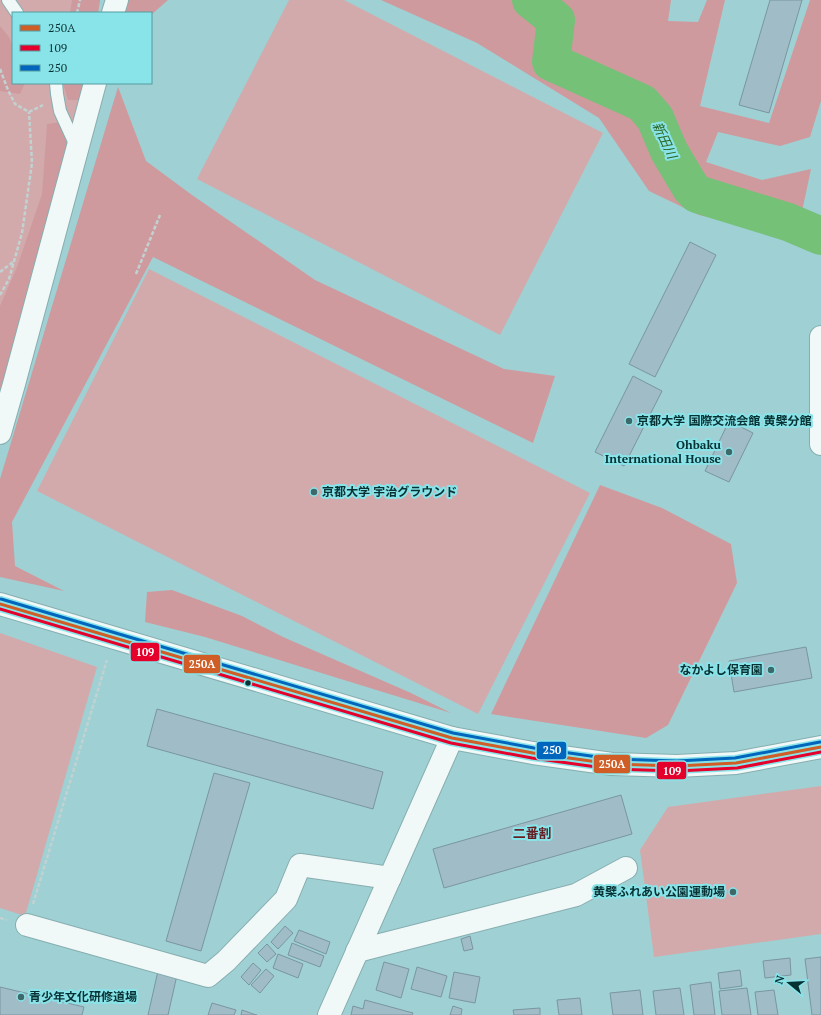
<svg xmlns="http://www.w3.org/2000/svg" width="821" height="1015" viewBox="0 0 821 1015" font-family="'PT Serif','Noto Sans JP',serif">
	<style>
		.green { fill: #d2aaac }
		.forest { fill: #cf9a9e }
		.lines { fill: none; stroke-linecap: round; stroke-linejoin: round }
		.river { stroke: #74c177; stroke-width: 38 }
		.building { fill: #9fbcc7; stroke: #7a96a0 }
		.service-casing { stroke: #86aeb0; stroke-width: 14 }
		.minor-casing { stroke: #86aeb0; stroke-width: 24 }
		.tertiary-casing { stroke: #86aeb0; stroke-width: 24 }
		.path { stroke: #c1d2d2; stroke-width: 2.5; stroke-dasharray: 4 2; stroke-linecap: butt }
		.service { stroke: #f1f8f8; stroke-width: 12 }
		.minor { stroke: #f1f8f8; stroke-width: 22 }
		.tertiary { stroke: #f1f8f8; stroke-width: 22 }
		.bus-1-casing { stroke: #89e4e9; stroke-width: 6 }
		.bus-2-casing { stroke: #89e4e9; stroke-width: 6 }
		.bus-3-casing { stroke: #89e4e9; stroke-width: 6 }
		.bus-1 { stroke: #cf5d25; stroke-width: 3 }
		.bus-2 { stroke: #e4002b; stroke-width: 3 }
		.bus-3 { stroke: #0065bd; stroke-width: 3 }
		.poi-dot { fill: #3d696b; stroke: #89e4e9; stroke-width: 1.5 }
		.bus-dot { fill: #083133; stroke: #89e4e9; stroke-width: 1.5 }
		.labels { text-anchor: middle; stroke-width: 4; stroke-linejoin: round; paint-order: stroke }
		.poi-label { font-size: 12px; font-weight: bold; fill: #083133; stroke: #89e4e9; text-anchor: start }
		.water-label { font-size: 13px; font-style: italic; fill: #2e6721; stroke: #89e4e9 }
		.neighbourhood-label { font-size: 13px; font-weight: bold; fill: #651f24; stroke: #89e4e9 }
		.line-badge { stroke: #89e4e9; stroke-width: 1.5 }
		.badge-label { font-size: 11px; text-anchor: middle; font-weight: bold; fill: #fff }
	</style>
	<rect width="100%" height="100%" fill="#9fd0d3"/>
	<!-- green -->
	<g class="green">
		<path d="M0 0H100L98 13H13V83H84L0 388Z"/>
		<path d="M289 0H344L603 133 500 335 197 179Z"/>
		<path d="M149 269 590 493 478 714 37 491Z"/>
		<path d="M0 633 97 667 25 916 0 908Z"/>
		<path d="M821 786V934L654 957 640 850 668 807Z"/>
	</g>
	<!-- forest -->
	<g class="forest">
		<path d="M72 0H100L98 13H70Z"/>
		<path d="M126 0H168L151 15V13H125Z"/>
		<path d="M381 0H671L668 21 698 22 707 0H725L700 106 769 123 810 0H821V101L810 137 780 146 718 132 706 162 762 180 811 169 797 235 699 215 649 191 599 118 477 43Z"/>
		<path d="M0 26 9 37 13 47V83H25L20 94 0 91Z"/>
		<path d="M63 83H86L83 100H68Z"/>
		<path d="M118 87 146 161 192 195 315 280 504 369 555 376 533 443 153 257 12 522 15 566 64 591 0 577V479Z"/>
		<path d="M61 122 70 154 0 398V306L17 267 42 194 47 124Z"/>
		<path d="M600 485 662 508 731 544 737 583 668 725 646 738 491 714Z"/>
		<path d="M172 590 242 616 283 637 411 693 451 713 205 637 145 622 147 592Z"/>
	</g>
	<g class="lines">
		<!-- river -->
		<path class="river" d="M531 0 556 20 551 62 642 103 655 118 669 151 691 188 697 194 788 222 821 236"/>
	</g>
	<!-- building -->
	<g class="building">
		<path d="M770 0H802L769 113 739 105Z"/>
		<path d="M690 242 716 255 655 377 629 364Z"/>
		<path d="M633 376 662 391 624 466 595 452Z"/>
		<path d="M729 421 753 433 729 482 705 471Z"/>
		<path d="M806 647 812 678 734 692 729 661Z"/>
		<path d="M157 709 383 772 373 809 147 746Z"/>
		<path d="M214 773 250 783 201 951 166 941Z"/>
		<path d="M621 795 632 834 444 888 433 849Z"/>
		<path d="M285 926 293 933 278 949 271 942Z"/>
		<path d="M299 930 330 942 326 954 294 941Z"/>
		<path d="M470 936 473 949 464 951 461 939Z"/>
		<path d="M292 943 324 956 320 967 288 955Z"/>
		<path d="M267 944 276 954 267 962 258 953Z"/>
		<path d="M278 954 303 964 298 978 273 968Z"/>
		<path d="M821 957V1015H812L805 959Z"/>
		<path d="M790 958 791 975 765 978 763 961Z"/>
		<path d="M384 962 409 969 401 998 376 990Z"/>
		<path d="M253 963 261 970 249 985 241 977Z"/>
		<path d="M417 967 447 976 441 997 411 989Z"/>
		<path d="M266 969 274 976 260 993 251 985Z"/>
		<path d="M740 970 742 986 720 989 718 973Z"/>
		<path d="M158 971 177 975 168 1015H148Z"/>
		<path d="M454 972 480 977 475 1003 449 998Z"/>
		<path d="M711 982 715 1015H694L690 985Z"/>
		<path d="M0 987 84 1007 82 1015H0Z"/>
		<path d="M680 988 684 1015H656L653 991Z"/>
		<path d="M747 988 751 1015H722L719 991Z"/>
		<path d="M640 990 643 1015H613L610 993Z"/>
		<path d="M774 990 778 1015H758L755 992Z"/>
		<path d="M580 998 582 1015H559L557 1000Z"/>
		<path d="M365 1000 413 1013 412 1015H351L353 1006 363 1009Z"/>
		<path d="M212 1003 236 1010 234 1015H208Z"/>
		<path d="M453 1006 462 1009 461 1015H450Z"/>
		<path d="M540 1008V1015H514L513 1010Z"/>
		<path d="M242 1010 256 1015H257H241Z"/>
	</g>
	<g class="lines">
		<!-- service casing -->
		<g class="service-casing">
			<g id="service">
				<path d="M8 0 17 13"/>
				<path d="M56 83 57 94 60 111 77 148"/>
			</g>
		</g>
		<!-- minor casing -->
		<g class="minor-casing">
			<g id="minor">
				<path d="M27 925 208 976 226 961 286 899 300 865 390 878"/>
				<path d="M357 951 576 895 626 868"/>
				<path d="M329 1015 452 738"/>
			</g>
		</g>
		<!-- tertiary casing -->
		<g class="tertiary-casing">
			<g id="tertiary">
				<path d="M113 13 117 0"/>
				<path d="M821 337V444"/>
				<path d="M0 433 14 384 95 83"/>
				<path d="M0 604 452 738 533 753 612 764 677 766 736 763 821 747"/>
			</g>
		</g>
		<!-- path -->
		<g class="path">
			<path d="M77 13 80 0"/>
			<path d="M0 69 8 90 15 104 29 112"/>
			<path d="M29 112 43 105"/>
			<path d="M0 272 13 262"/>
			<path d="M136 274 160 215"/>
			<path d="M0 295 9 279 22 233 32 163 29 112"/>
			<path d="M33 904 107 660"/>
			<path d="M0 918 7 920"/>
		</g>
		<!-- service -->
		<use href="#service" class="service"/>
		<!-- minor -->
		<use href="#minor" class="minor"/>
		<!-- tertiary -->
		<use href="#tertiary" class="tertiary"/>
		<!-- bus-1 casing -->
		<g class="bus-1-casing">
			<path id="bus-1" d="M0 604 452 738 533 753 612 764 677 766 736 763 821 747"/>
		</g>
		<!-- bus-2 casing -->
		<g class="bus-2-casing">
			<path id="bus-2" d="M0 609 451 743 532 758 611 769 677 771 737 768 821 752"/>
		</g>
		<!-- bus-3 casing -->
		<g class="bus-3-casing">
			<path id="bus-3" d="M1 599 453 733 534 748 612 759 677 761 735 758 820 742"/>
		</g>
		<!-- bus-1 -->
		<use href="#bus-1" class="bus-1"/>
		<!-- bus-2 -->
		<use href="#bus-2" class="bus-2"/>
		<!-- bus-3 -->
		<use href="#bus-3" class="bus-3"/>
	</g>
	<!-- markers -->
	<g class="poi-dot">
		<circle cx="629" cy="421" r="4"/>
		<circle cx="729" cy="452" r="4"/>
		<circle cx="314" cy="492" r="4"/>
		<circle cx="771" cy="670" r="4"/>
		<circle cx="733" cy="892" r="4"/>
		<circle cx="21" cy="997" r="4"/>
	</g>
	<circle class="bus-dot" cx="248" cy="683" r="3.5"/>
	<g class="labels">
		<!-- poi labels -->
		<g class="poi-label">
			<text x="637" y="425">京都大学 国際交流会館 黄檗分館</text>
			<text x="721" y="449" text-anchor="end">Ohbaku<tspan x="721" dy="14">International House</tspan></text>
			<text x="322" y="496">京都大学 宇治グラウンド</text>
			<text x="763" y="674" text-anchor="end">なかよし保育園</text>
			<text x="725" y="896" text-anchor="end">黄檗ふれあい公園運動場</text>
			<text x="29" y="1001">青少年文化研修道場</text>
		</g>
		<!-- water labels -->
		<g class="water-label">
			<text transform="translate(665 140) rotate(65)" y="5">新田川</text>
		</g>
		<!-- neighbourhood labels -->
		<g class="neighbourhood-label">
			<text x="532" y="838">二番割</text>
		</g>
	</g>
	<g class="line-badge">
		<rect x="130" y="642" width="30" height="20" rx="4" fill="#e4002b"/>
		<rect x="183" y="654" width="38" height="20" rx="4" fill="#cf5d25"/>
		<rect x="536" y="741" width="31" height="19" rx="4" fill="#0065bd"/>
		<rect x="593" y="754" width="38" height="20" rx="4" fill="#cf5d25"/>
		<rect x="656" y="761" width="31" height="19" rx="4" fill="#e4002b"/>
	</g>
	<g class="badge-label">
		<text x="145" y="656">109</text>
		<text x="202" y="668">250A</text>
		<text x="552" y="754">250</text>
		<text x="612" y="768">250A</text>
		<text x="672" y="775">109</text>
	</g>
	<!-- legend -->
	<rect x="12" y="12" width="140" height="72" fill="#89e4e9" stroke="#559ca0"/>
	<rect x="20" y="25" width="20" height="6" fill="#cf5d25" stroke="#559ca0"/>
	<text x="48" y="32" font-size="12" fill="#083133">250A</text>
	<rect x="20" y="45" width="20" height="6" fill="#e4002b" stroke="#559ca0"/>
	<text x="48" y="52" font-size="12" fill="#083133">109</text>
	<rect x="20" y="65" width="20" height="6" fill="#0065bd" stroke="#559ca0"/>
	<text x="48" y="72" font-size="12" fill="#083133">250</text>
	<!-- north arrow -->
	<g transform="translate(789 983) rotate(288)" stroke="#89e4e9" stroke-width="3" paint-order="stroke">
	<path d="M0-3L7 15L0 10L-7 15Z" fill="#083133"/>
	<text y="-6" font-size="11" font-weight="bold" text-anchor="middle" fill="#083133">N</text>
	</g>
</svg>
